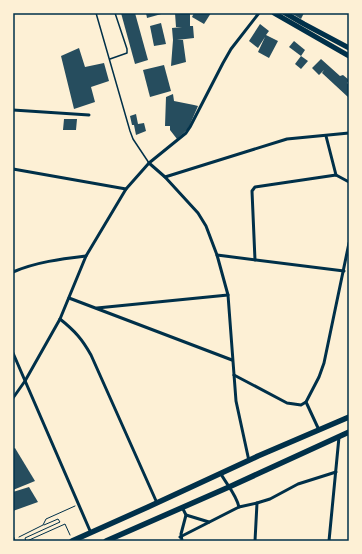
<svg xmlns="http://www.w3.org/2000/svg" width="362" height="554" viewBox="0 0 362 554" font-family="Figtree,sans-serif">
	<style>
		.building { fill: #264d5e }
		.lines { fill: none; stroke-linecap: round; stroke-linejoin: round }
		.path { stroke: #003049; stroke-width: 1 }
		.service { stroke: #003049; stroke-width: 1.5 }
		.minor { stroke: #003049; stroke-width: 3 }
		.primary { stroke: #003049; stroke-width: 5 }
		.trunk { stroke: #003049; stroke-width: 5.5 }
		.neatline { fill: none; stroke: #003049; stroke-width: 1.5 }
	</style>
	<rect width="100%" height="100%" fill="#fdf0d5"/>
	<!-- building -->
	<g class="building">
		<path d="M121 13H135L148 60 135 64Z"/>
		<path d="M146 13H165L147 18Z"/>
		<path d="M175 13H190V26H193L194 38 177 40H183L186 62 171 66 173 40 172 28 182 27H176Z"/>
		<path d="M194 13H211L204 24 192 17Z"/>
		<path d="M291 13H304L301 19Z"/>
		<path d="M161 23 166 44 154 46 150 26Z"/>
		<path d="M260 24 269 31 266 35 278 41 269 58 258 52 265 37 258 48 249 41Z"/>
		<path d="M294 41 305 50 301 56 289 47Z"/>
		<path d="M79 48 85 67 104 63 109 81 91 87 95 102 74 109 61 56Z"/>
		<path d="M301 56 308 61 301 69 295 64Z"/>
		<path d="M321 59 340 76 343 75 349 80 347 83 349 85V98L322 73 324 70 319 75 312 68Z"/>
		<path d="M164 65 171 91 150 97 143 70Z"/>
		<path d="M173 94 174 101 194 105 198 106 188 129 177 139 170 130V126H165L166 97Z"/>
		<path d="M136 114 138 124 144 123 146 131 136 135 134 125H132L130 116Z"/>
		<path d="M64 119H77L76 130H63Z"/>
		<path d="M15 448 35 481 13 490V449Z"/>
		<path d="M29 487 38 502 13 511V492Z"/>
	</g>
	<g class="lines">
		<!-- path -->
		<g class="path">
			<path d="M19 537 43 525 46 519 75 506"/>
			<path d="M26 541 25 538 60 522 58 519 44 525"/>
			<path d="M27 541 65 524 70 535"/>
		</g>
		<!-- service -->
		<g class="service">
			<path d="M96 13 130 131 133 139 149 163"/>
			<path d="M110 59 127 53V49L115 13"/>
		</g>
		<!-- minor -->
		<g class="minor">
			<path d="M13 110 89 115"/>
			<path d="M326 136 336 175"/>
			<path d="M149 163 165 177 198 213 206 226 217 255 228 295 236 401 249 461"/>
			<path d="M13 169 126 189"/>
			<path d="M165 177 287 139 349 133"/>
			<path d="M217 255 344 271"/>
			<path d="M255 260 252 191 255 187 336 175 349 182"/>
			<path d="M13 272C36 262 61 259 86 256"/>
			<path d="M69 298 232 360"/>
			<path d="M97 308 228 295"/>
			<path d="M60 319C75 331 82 339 91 355L157 503"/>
			<path d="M13 353 91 533"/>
			<path d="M234 375 287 403 301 405 306 402"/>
			<path d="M13 398 25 381 60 319 86 256 126 189 149 163 186 133 190 127 223 63 231 49 259 13"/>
			<path d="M319 430 306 402 319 377 324 363 349 243"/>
			<path d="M221 474C227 485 236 494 239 507L257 503 255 541"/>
			<path d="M257 503 270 499 298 484 336 472"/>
			<path d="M186 515 209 522"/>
			<path d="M180 537 239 507"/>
			<path d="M13 538 14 541"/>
			<path d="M182 541 181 534 186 515 182 507"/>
			<path d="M329 541 339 437"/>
		</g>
		<!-- primary -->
		<g class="primary">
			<path d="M274 13 349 56"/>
			<path d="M285 13 304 24 349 48"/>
		</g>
		<!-- trunk -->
		<g class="trunk">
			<path d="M72 541 148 507 258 456 349 417"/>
			<path d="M106 541 229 487 349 432"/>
		</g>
	</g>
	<!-- border -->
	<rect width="362" height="554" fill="none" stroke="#fdf0d5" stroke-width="28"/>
	<rect x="14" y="14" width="334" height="526" class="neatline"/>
</svg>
